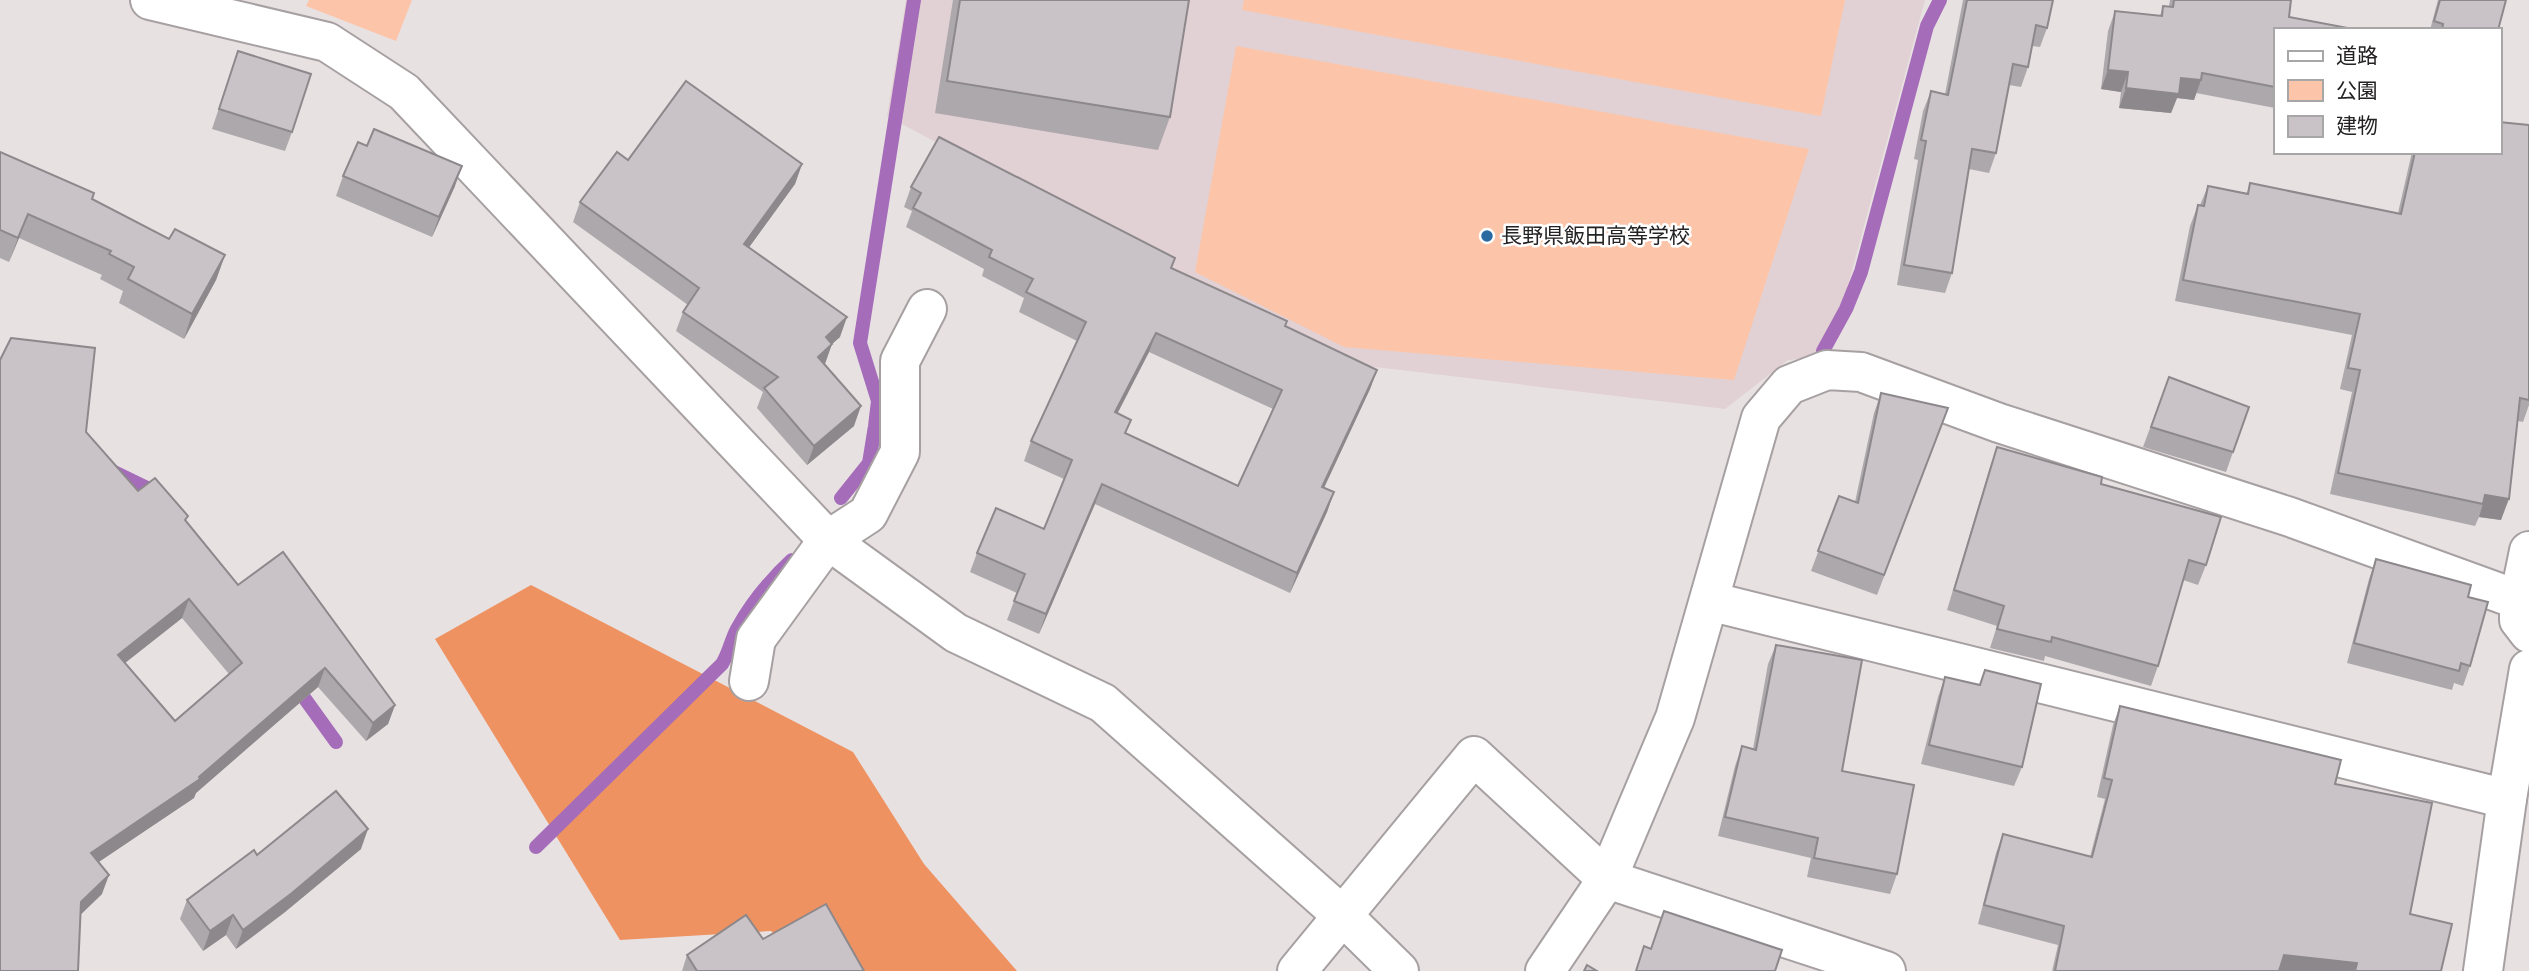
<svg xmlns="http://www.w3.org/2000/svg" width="2529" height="971" viewBox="0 0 2529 971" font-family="Merriweather,'Noto Sans JP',serif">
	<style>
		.built { fill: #e1d1d4 }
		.green { fill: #fcc5a9 }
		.forest { fill: #ef9261 }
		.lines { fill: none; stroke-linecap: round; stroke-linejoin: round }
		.stream { stroke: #a56cba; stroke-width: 14 }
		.street-casing { stroke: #a7a0a2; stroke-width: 42 }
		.street { stroke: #fff; stroke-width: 38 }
		.wall { fill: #ada8ab; fill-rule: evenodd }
		.shaded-wall { fill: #8d888b }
		.building { fill: #c9c3c7; stroke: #8d888b; stroke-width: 2; fill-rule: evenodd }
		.poi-dot { fill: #2a6aa0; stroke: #fff; stroke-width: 2.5 }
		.labels { text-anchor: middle; stroke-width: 5; stroke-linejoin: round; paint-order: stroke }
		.poi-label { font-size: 21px; fill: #242222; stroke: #fff; text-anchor: start }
	</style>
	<rect width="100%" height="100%" fill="#e8e1e2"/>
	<!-- built -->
	<path class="built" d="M906 0H1925L1829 356 1788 360 1725 409 1350 364 887 116Z"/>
	<!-- green -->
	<g class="green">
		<path d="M309 0H412L396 41 306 6Z"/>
		<path d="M1244 0H1845L1821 116 1242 10Z"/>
		<path d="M1236 46 1809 149 1734 380 1344 347 1195 272Z"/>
	</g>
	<!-- forest -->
	<path class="forest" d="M531 585 853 752 924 864 1017 971H811L771 931 620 940 435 639Z"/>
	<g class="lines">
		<!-- stream -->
		<g class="stream">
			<path d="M1823 351 1846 309 1861 272 1927 26 1940 0"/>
			<path d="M112 471 145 487 156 498"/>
			<path d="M841 498 869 463 875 426 878 401 860 343 914 0"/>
			<path d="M295 685 336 742"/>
			<path d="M536 847 722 664C729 653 731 640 737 629 752 602 769 581 792 560"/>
		</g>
		<!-- street casing -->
		<g class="street-casing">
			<g id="street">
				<path d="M150 0 327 42 404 92 828 540 956 633 1103 703 1344 917 1399 971"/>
				<path d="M2529 551 2519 600V620L2529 633"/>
				<path d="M1709 601 2507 799"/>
				<path d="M749 681 756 639 828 540 868 514 900 452V361L927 309"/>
				<path d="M1297 971 1474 756 1607 879 1886 971"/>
				<path d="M1545 971 1607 879 1675 718 1761 418 1789 385 1827 370 1861 372 1999 423 2290 517 2519 600"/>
				<path d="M2483 971 2507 799 2529 669"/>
			</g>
		</g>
		<!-- street -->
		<use href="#street" class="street"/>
	</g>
	<!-- wall -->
	<g class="wall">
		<path d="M953 0H1189L1170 117 1158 150 935 113Z"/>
		<path d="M1963 0H2053L2047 28 2040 47 2032 46 2028 67 2021 87 2009 85 1996 153 1989 173 1969 169 1952 273 1945 293 1897 285 1918 160 1914 159 1923 111 1931 91 1945 94Z"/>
		<path d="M2170 0H2291L2275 30V108L2196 93 2194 100 2177 98 2171 113 2119 108 2121 92 2101 89 2108 31 2115 11 2160 16 2163 6H2169Z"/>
		<path d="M2438 0H2506L2498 30H2430Z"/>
		<path d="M238 51 292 132 285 151 212 129Z"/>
		<path d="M2529 125V405L2523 422 2518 421 2501 520 2479 517 2475 526 2330 494 2352 392 2340 389 2352 335 2175 301 2190 226 2198 205H2200L2208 186 2247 193 2250 183 2398 213 2412 152H2499Z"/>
		<path d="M0 152 169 239 225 255 216 280 184 339 119 303 123 291 100 279 102 275 19 238 9 262 0 258Z"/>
		<path d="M628 160 802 164 795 184 749 247 840 337 832 344 824 364 854 426 807 465 757 408 763 392 676 331 683 312 688 305 573 222 580 202Z"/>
		<path d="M343 176 455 186 432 237 336 196Z"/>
		<path d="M911 187 1172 268 1285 326 1377 370 1370 389 1324 488 1334 492 1327 512 1290 593 1095 504 1039 634 1007 620 1017 593 970 572 977 553 1044 529 1064 479 1024 461 1031 441 1077 341 1019 312 1024 298 982 276 984 269 906 227 912 211 904 207ZM1149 352 1273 409 1238 486 1126 434 1117 413Z"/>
		<path d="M2169 377 2249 407 2226 472 2143 447Z"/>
		<path d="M1881 393 1948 408 1877 595 1811 571 1839 496 1855 502 1874 413Z"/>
		<path d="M86 432 138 491 186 522 238 585 395 705 388 724 366 741 318 687 196 793 194 798 98 862 102 894 80 915ZM182 618 229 674 175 721 125 663Z"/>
		<path d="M1997 447 2101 484 2206 565 2198 585 2183 580 2158 666 2151 686 2045 656 2044 661 1990 648 1997 626 1947 610 1990 467Z"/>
		<path d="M2376 559 2468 597 2470 666 2463 686 2454 683 2452 690 2347 663 2369 579Z"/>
		<path d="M1776 645 1897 874 1890 894 1807 877 1811 858 1718 836 1735 766 1742 746 1753 749 1768 664Z"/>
		<path d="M1985 670 2022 767 2014 786 1921 764 1938 697 1945 677 1979 685Z"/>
		<path d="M2120 706 2335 784 2441 971H2052L2058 945 1978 924 1996 853 2003 834 2090 857 2105 799 2097 797 2113 725Z"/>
		<path d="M361 849 285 912 236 949 226 935 203 951 180 919 187 900 257 855Z"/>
		<path d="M763 939 864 971H682L687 955Z"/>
	</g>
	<!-- shaded-wall -->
	<g class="shaded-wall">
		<path d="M2108 70 2128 72 2121 92 2101 89Z"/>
		<path d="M2181 78 2201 80 2194 100 2177 98 2171 113 2119 108 2126 88Z"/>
		<path d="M802 164 795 184 737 264 744 244Z"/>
		<path d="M462 166 455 186 432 237 439 217Z"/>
		<path d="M28 214 19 238 9 262 18 238Z"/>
		<path d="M225 255 216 280 184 339 192 314Z"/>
		<path d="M847 317 840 337 832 344 825 364 811 376 826 337Z"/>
		<path d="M1156 333 1149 352 1108 432 1115 412Z"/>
		<path d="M1377 370 1370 389 1315 507 1322 487Z"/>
		<path d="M861 406 854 426 807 465 814 446Z"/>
		<path d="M1102 484 1095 504 1039 634 1046 614Z"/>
		<path d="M1334 492 1327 512 1290 593 1297 573Z"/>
		<path d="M2485 495 2509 499 2501 520 2479 517 2483 504Z"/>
		<path d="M189 599 182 618 111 674 118 655Z"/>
		<path d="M325 668 318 687 196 793 194 798 84 872 91 853 199 777Z"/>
		<path d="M395 705 388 724 366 741 373 723Z"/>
		<path d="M368 829 361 849 285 912 236 949 243 930Z"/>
		<path d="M109 875 102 894 74 921 81 902Z"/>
		<path d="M233 915 226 935 203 951 210 931Z"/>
		<path d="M2284 955 2357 963 2354 971H2278Z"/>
	</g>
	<!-- building -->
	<g class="building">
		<path d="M960 0H1189L1170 117 947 81Z"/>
		<path d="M1967 0H2053L2047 28 2036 25 2028 67 2013 64 1996 153 1972 149 1952 273 1904 265 1926 141 1921 140 1931 91 1948 95Z"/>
		<path d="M2174 0H2291L2289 17 2348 28V30H2275V87L2202 73 2201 80 2181 78 2179 94 2126 88 2128 72 2108 70 2115 11 2162 16 2163 6 2173 7Z"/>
		<path d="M2440 0H2506L2498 30H2442L2443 24 2434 21Z"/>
		<path d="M238 51 311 74 292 132 219 109Z"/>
		<path d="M686 81 802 164 744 244 847 317 826 337 832 344 818 357 861 406 814 446 764 388 778 377 683 312 699 288 580 202 617 152 628 160Z"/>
		<path d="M2499 122 2529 125V400L2520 398 2509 499 2485 495 2483 504 2338 473 2360 370 2348 368 2360 314 2183 280 2198 205 2204 206 2208 186 2248 194 2250 183 2401 214 2415 152H2499Z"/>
		<path d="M374 129 462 166 439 217 343 176 358 142 367 146Z"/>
		<path d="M939 137 1175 258 1171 268 1287 321 1285 326 1377 370 1322 487 1334 492 1297 573 1102 484 1046 614 1014 601 1025 574 977 553 996 508 1044 529 1072 460 1031 441 1086 322 1026 292 1033 279 989 257 992 250 913 208 921 193 911 187ZM1156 333 1282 390 1238 486 1125 433 1131 420 1115 412Z"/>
		<path d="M0 152 94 193 92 199 169 239 175 229 225 255 192 314 128 279 134 267 109 254 111 251 28 214 18 238 0 230Z"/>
		<path d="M11 338 95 348 86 432 138 491 155 478 188 516 185 520 238 585 283 552 395 705 373 723 325 668 199 777 200 779 91 853 109 875 81 902 78 971H0V360ZM189 599 242 663 175 721 118 655Z"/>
		<path d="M2169 377 2249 407 2233 452 2151 427Z"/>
		<path d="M1881 393 1948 408 1884 575 1818 551 1839 496 1858 503Z"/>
		<path d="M1997 447 2102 477 2101 484 2221 517 2206 565 2189 560 2158 666 2052 637 2051 642 1997 629 2004 606 1954 590Z"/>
		<path d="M2376 559 2471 585 2468 597 2488 602 2470 666 2461 663 2459 671 2354 643Z"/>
		<path d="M1776 645 1862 660 1842 771 1914 785 1897 874 1814 858 1818 838 1725 817 1742 746 1756 750Z"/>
		<path d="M1985 670 2041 684 2022 767 1929 745 1945 677 1980 685Z"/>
		<path d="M2120 706 2341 760 2335 784 2432 803 2410 914 2452 924 2441 971H2355L2357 963 2284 955 2279 971H2055L2064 926 1984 905 2003 834 2092 857 2112 780 2104 778Z"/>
		<path d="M336 791 368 829 292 893 243 930 233 915 210 931 187 900 254 850 257 855Z"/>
		<path d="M826 904 864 971H697L687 955 746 915 763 939Z"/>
		<path d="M1664 911 1782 950 1775 971H1636L1644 946 1651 949Z"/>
		<path d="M1587 965 1597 971H1584Z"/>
	</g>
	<!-- markers -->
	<circle class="poi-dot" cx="1487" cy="236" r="7"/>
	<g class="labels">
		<!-- poi labels -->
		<g class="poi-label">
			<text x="1501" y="243">長野県飯田高等学校</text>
		</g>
	</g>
	<!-- legend -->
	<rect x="2274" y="28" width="228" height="126" fill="#ffffff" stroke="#a7a7a7" stroke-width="2"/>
	<rect x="2288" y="51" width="35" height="10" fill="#ffffff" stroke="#a7a7a7" stroke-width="2"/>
	<text x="2336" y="63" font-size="21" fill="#242222">道路</text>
	<rect x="2288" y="80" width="35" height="21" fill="#fcc5a9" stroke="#a7a7a7" stroke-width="2"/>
	<text x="2336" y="98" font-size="21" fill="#242222">公園</text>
	<rect x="2288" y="116" width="35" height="21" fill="#c9c3c7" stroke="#a7a7a7" stroke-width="2"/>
	<text x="2336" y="133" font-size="21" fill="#242222">建物</text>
</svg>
